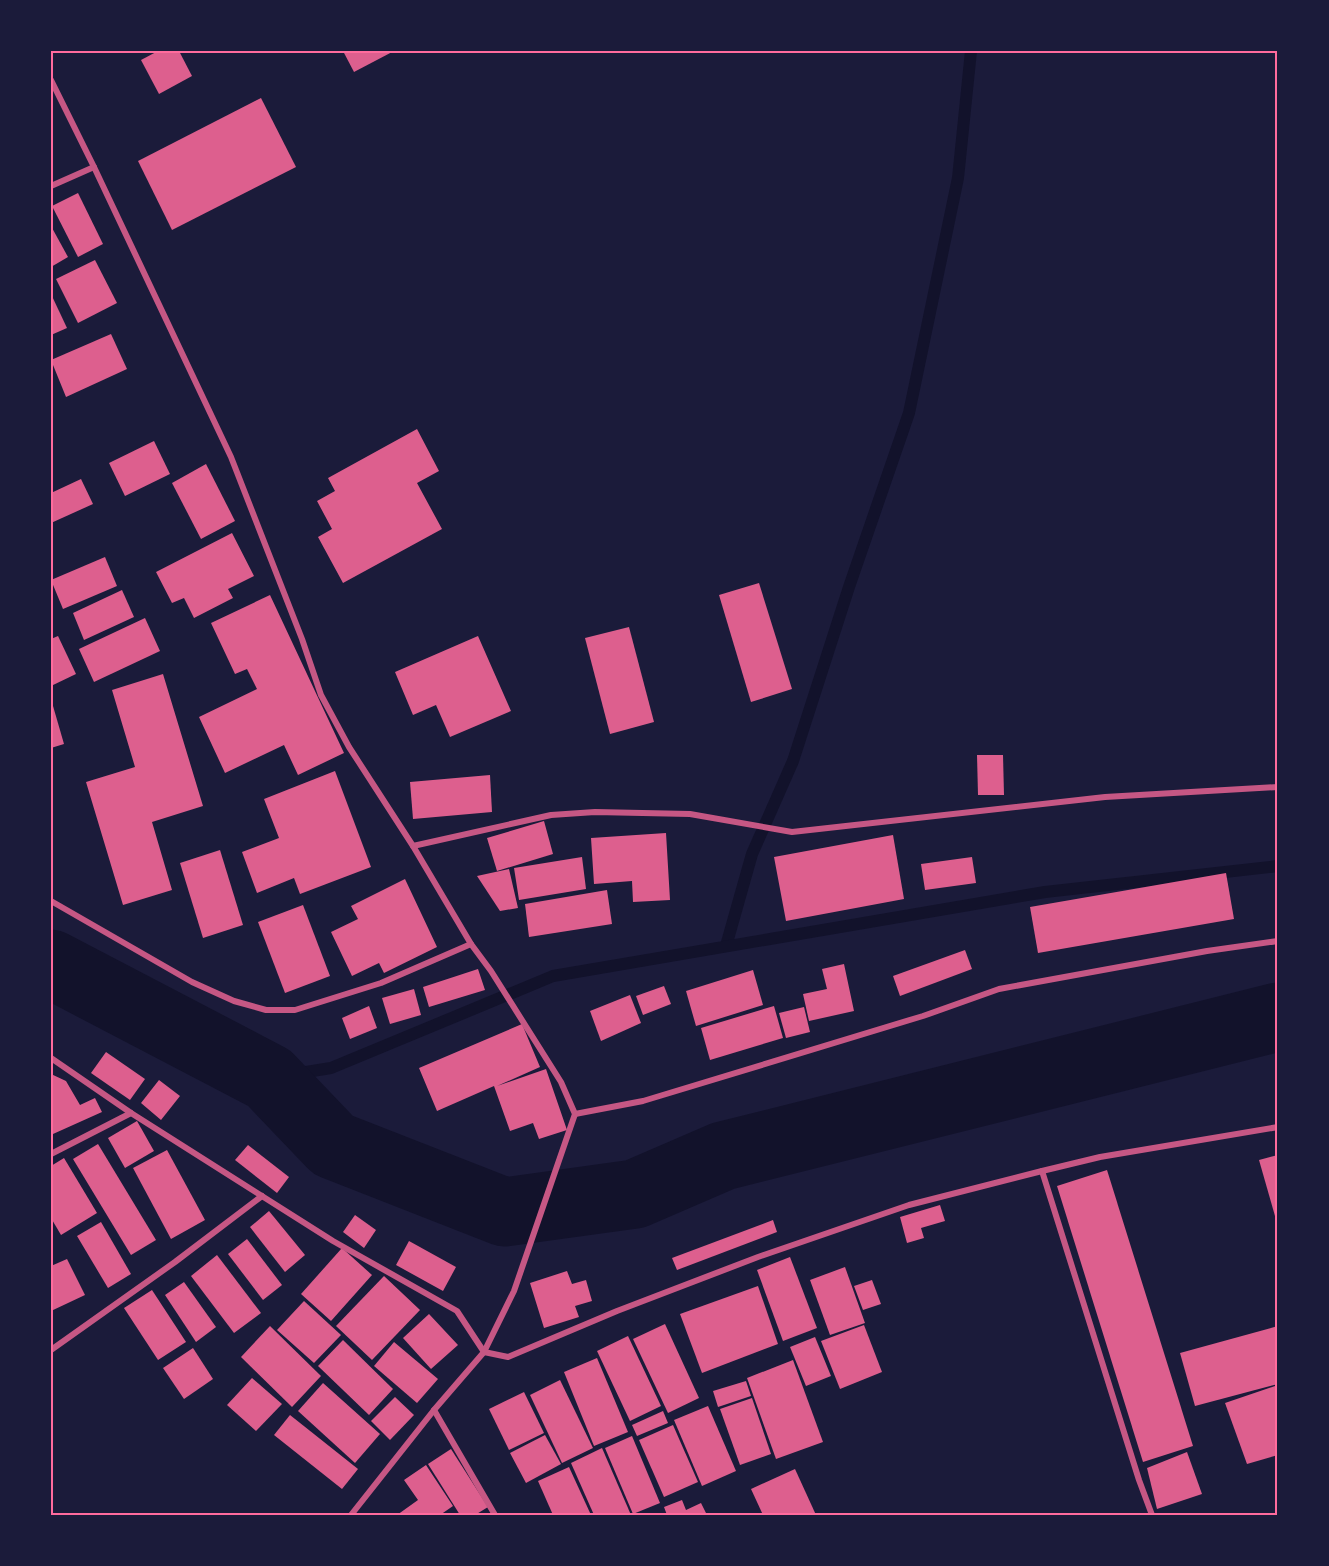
<svg xmlns="http://www.w3.org/2000/svg" width="1329" height="1566" viewBox="0 0 1329 1566" font-family="'Work Sans',sans-serif">
	<style>
		.lines { fill: none; stroke-linecap: round; stroke-linejoin: round }
		.stream { stroke: #12122b; stroke-width: 12 }
		.river { stroke: #12122b; stroke-width: 69 }
		.building { fill: #dd5f8e }
		.minor { stroke: #c65784; stroke-width: 6 }
		.neatline { fill: none; stroke: #ff6b9d; stroke-width: 2 }
	</style>
	<rect width="100%" height="100%" fill="#1b1b3a"/>
	<g class="lines">
		<!-- stream -->
		<g class="stream">
			<path d="M726 946 752 854 793 761 849 587 909 413 958 178 971 51"/>
			<path d="M269 1078 331 1068 553 976 1045 892 1278 866"/>
		</g>
		<!-- river -->
		<path class="river" d="M51 964 269 1078 333 1145 504 1212 635 1194 723 1156 1278 1017"/>
	</g>
	<!-- building -->
	<g class="building">
		<path d="M158 51H179L192 76 159 94 141 60Z"/>
		<path d="M343 51H394L354 72Z"/>
		<path d="M261 98 296 167 172 230 138 161Z"/>
		<path d="M78 193 103 244 78 257 52 206Z"/>
		<path d="M51 226 68 257 51 267Z"/>
		<path d="M95 260 117 303 78 323 56 279Z"/>
		<path d="M51 294 67 328 51 335Z"/>
		<path d="M111 334 127 369 66 397 51 360Z"/>
		<path d="M417 429 439 471 417 483 442 529 343 583 318 537 332 529 317 501 335 491 328 478Z"/>
		<path d="M154 441 170 474 125 496 109 463Z"/>
		<path d="M206 464 235 521 201 539 172 483Z"/>
		<path d="M81 479 93 504 51 523V493Z"/>
		<path d="M232 533 254 576 228 589 233 598 194 618 184 598 172 603 156 572Z"/>
		<path d="M105 557 117 586 63 609 51 580Z"/>
		<path d="M759 583 792 689 751 702 719 595Z"/>
		<path d="M122 590 134 617 84 640 73 613Z"/>
		<path d="M270 595 344 753 298 775 284 745 225 773 199 717 257 689 247 669 235 674 211 623Z"/>
		<path d="M145 618 160 651 94 682 79 649Z"/>
		<path d="M629 627 654 722 610 734 585 638Z"/>
		<path d="M58 636 76 674 51 686V639Z"/>
		<path d="M478 636 511 711 450 737 436 705 413 715 395 672Z"/>
		<path d="M163 674 203 806 152 822 172 890 123 905 86 782 135 767 112 690Z"/>
		<path d="M51 699 64 744 51 748Z"/>
		<path d="M977 755H1003L1004 795H978Z"/>
		<path d="M335 771 371 867 300 894 294 878 257 893 242 852 279 838 264 799Z"/>
		<path d="M490 775 492 812 413 819 410 782Z"/>
		<path d="M544 821 553 854 497 871 487 838Z"/>
		<path d="M666 833 670 900 633 902 632 881 594 884 591 838Z"/>
		<path d="M893 835 904 899 786 921 774 857Z"/>
		<path d="M220 850 243 925 203 938 180 863Z"/>
		<path d="M582 857 586 889 519 900 514 868Z"/>
		<path d="M972 857 976 883 925 890 921 864Z"/>
		<path d="M509 869 518 908 500 911 477 876Z"/>
		<path d="M1226 873 1234 919 1038 953 1030 907Z"/>
		<path d="M405 879 437 947 384 973 379 963 352 976 331 932 358 919 351 906Z"/>
		<path d="M607 890 612 924 529 937 525 904Z"/>
		<path d="M303 905 330 976 285 993 258 922Z"/>
		<path d="M965 950 972 969 900 996 893 976Z"/>
		<path d="M844 964 854 1011 809 1021 803 994 827 989 822 969Z"/>
		<path d="M478 969 485 990 429 1007 423 987Z"/>
		<path d="M753 970 763 1005 696 1026 686 991Z"/>
		<path d="M664 986 671 1004 643 1015 636 996Z"/>
		<path d="M414 989 421 1015 390 1024 382 998Z"/>
		<path d="M630 995 641 1023 601 1041 590 1011Z"/>
		<path d="M369 1006 377 1028 350 1039 342 1018Z"/>
		<path d="M774 1006 783 1038 710 1060 701 1028Z"/>
		<path d="M804 1007 810 1032 786 1038 779 1013Z"/>
		<path d="M522 1024 540 1067 497 1086 546 1069 567 1130 539 1139 533 1123 510 1131 494 1086 437 1111 419 1068Z"/>
		<path d="M106 1052 145 1079 130 1100 91 1073Z"/>
		<path d="M51 1074 66 1081 80 1105 95 1098 102 1112 53 1134 51 1128Z"/>
		<path d="M159 1080 180 1096 161 1120 141 1103Z"/>
		<path d="M137 1121 154 1151 125 1168 108 1138Z"/>
		<path d="M98 1144 156 1240 131 1255 73 1159Z"/>
		<path d="M248 1145 289 1177 277 1193 235 1160Z"/>
		<path d="M167 1150 205 1220 171 1239 133 1168Z"/>
		<path d="M1278 1155V1223H1277L1259 1160Z"/>
		<path d="M64 1158 97 1213 61 1235 51 1218V1166Z"/>
		<path d="M1107 1170 1193 1446 1143 1462 1057 1186Z"/>
		<path d="M940 1205 945 1221 921 1228 924 1238 907 1243 900 1217Z"/>
		<path d="M269 1211 305 1255 285 1272 250 1227Z"/>
		<path d="M355 1215 376 1230 364 1248 343 1232Z"/>
		<path d="M773 1220 777 1232 677 1270 672 1258Z"/>
		<path d="M101 1222 131 1274 108 1288 77 1236Z"/>
		<path d="M247 1239 282 1285 263 1300 228 1254Z"/>
		<path d="M409 1241 456 1267 443 1291 396 1265Z"/>
		<path d="M342 1248 372 1275 331 1321 301 1294Z"/>
		<path d="M217 1255 261 1313 234 1333 191 1276Z"/>
		<path d="M790 1257 817 1328 783 1341 757 1270Z"/>
		<path d="M67 1259 85 1295 51 1311V1266Z"/>
		<path d="M845 1267 865 1323 830 1335 810 1280Z"/>
		<path d="M567 1271 572 1284 586 1280 592 1301 575 1306 579 1317 544 1328 530 1283Z"/>
		<path d="M384 1276 420 1310 372 1360 336 1326Z"/>
		<path d="M872 1280 881 1304 863 1310 854 1286Z"/>
		<path d="M184 1282 216 1327 196 1342 165 1295Z"/>
		<path d="M758 1286 778 1344 702 1373 680 1314Z"/>
		<path d="M152 1290 186 1342 158 1360 124 1308Z"/>
		<path d="M304 1301 341 1335 314 1363 277 1330Z"/>
		<path d="M429 1314 458 1345 431 1369 403 1338Z"/>
		<path d="M665 1324 699 1398 668 1413 633 1339Z"/>
		<path d="M864 1325 882 1372 840 1389 821 1341Z"/>
		<path d="M270 1326 321 1376 292 1407 241 1357Z"/>
		<path d="M1278 1326V1384L1195 1406 1180 1353Z"/>
		<path d="M628 1336 661 1406 630 1421 597 1351Z"/>
		<path d="M815 1337 831 1376 806 1386 790 1347Z"/>
		<path d="M343 1340 393 1389 369 1415 318 1366Z"/>
		<path d="M394 1342 438 1379 417 1403 374 1366Z"/>
		<path d="M193 1348 213 1379 184 1399 163 1368Z"/>
		<path d="M597 1358 628 1432 594 1446 564 1372Z"/>
		<path d="M793 1360 823 1442 776 1459 747 1378Z"/>
		<path d="M252 1378 282 1404 256 1431 227 1405Z"/>
		<path d="M560 1380 593 1448 562 1463 530 1395Z"/>
		<path d="M746 1381 751 1396 718 1407 713 1391Z"/>
		<path d="M323 1383 380 1434 355 1463 298 1411Z"/>
		<path d="M1278 1385V1455L1247 1464 1225 1403Z"/>
		<path d="M524 1392 544 1433 509 1450 489 1409Z"/>
		<path d="M395 1397 414 1415 390 1440 371 1421Z"/>
		<path d="M752 1398 771 1454 740 1465 720 1409Z"/>
		<path d="M708 1406 736 1471 702 1486 674 1420Z"/>
		<path d="M663 1411 668 1423 637 1436 632 1425Z"/>
		<path d="M290 1415 358 1469 342 1489 274 1435Z"/>
		<path d="M673 1425 698 1482 664 1497 639 1440Z"/>
		<path d="M545 1435 561 1464 526 1483 510 1453Z"/>
		<path d="M632 1436 660 1503 633 1514 605 1448Z"/>
		<path d="M602 1448 631 1515H594L571 1463Z"/>
		<path d="M451 1449 488 1507 475 1515H460L428 1464Z"/>
		<path d="M1187 1452 1202 1494 1157 1509 1147 1468Z"/>
		<path d="M426 1465 453 1506 440 1515H397L418 1500 404 1480Z"/>
		<path d="M569 1467 591 1515H553L538 1481Z"/>
		<path d="M795 1469 816 1515H763L751 1489Z"/>
		<path d="M682 1500 686 1510 701 1503 707 1515H667L664 1507Z"/>
	</g>
	<g class="lines">
		<!-- minor -->
		<g class="minor">
			<path d="M51 80 94 167 231 457 302 639 321 695 349 747 413 846 471 944 491 971 561 1082 575 1114 514 1291 484 1352 434 1410 351 1515"/>
			<path d="M51 186 94 167"/>
			<path d="M413 846 551 815 595 812 690 814 792 832 1105 797 1278 787"/>
			<path d="M51 901 192 982 234 1001 266 1010H295L381 983 471 944"/>
			<path d="M51 1058 131 1113 333 1241 457 1311 484 1352 508 1357 617 1311 758 1257 909 1205 1042 1171 1139 1480 1152 1515"/>
			<path d="M575 1114 643 1101 923 1016 999 989 1207 951 1278 941"/>
			<path d="M51 1154 131 1113"/>
			<path d="M1042 1171 1100 1157 1278 1127"/>
			<path d="M51 1350 175 1262 262 1196"/>
			<path d="M434 1410 495 1515"/>
		</g>
	</g>
	<!-- border -->
	<rect width="1329" height="1566" fill="none" stroke="#1b1b3a" stroke-width="105"/>
	<rect x="52" y="52" width="1224" height="1462" class="neatline"/>
</svg>
